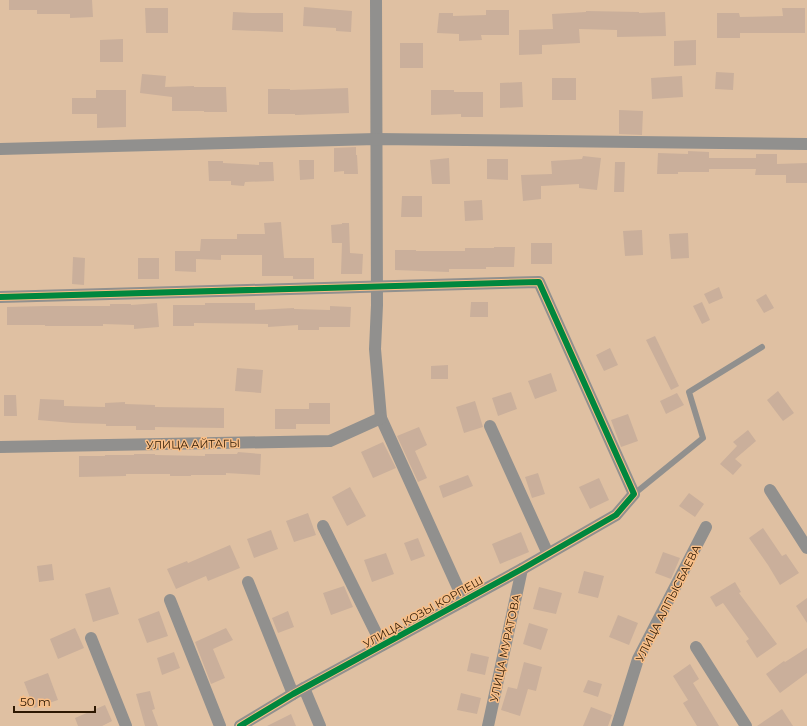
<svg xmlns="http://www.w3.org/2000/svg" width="807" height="726" viewBox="0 0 807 726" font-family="Montserrat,sans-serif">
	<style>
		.building { fill: #caaf9b }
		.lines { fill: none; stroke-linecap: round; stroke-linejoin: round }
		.lane { stroke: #91908e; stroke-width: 6 }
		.street { stroke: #91908e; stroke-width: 12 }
		.cycleway-casing { stroke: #f9bf88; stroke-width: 8 }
		.cycleway { stroke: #00873e; stroke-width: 6 }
		.labels { text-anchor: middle; stroke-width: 3; stroke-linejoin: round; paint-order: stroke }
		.street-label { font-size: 11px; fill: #2d1802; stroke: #f9bf88 }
	</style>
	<rect width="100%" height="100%" fill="#dfc0a2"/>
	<!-- building -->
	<g class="building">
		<path d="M9 0H92L93 17 70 18V14H37V10H9Z"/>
		<path d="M304 7 352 11 351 32 336 31V28L303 26Z"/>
		<path d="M145 8H168V33H146Z"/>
		<path d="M782 8H805V33H740V38H717V13H739L740 17 783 16Z"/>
		<path d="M486 10H509V35H481L482 40 459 41V34L437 33 439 13H453V16L486 15Z"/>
		<path d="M586 11 639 12V13L665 12 666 36 617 37V30L579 29 580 43 542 45V54L519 55V30L553 29 552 14 586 12Z"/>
		<path d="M233 12 252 13H283V32L232 30Z"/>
		<path d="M123 39V62H100V40Z"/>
		<path d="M696 40V65L674 66V41Z"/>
		<rect x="400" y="43" width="23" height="25"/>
		<path d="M716 72 734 73 733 90 715 89Z"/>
		<path d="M142 74 166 76 165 87 194 86V87H226L227 112H204V111H172V97L140 93Z"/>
		<path d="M682 76 683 97 652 99 651 78Z"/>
		<rect x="552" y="78" width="24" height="22"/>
		<path d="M522 82 523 107 500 108V83Z"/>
		<path d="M348 88 349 113 295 115V114H268V89H290V90Z"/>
		<path d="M96 90H126V127L97 128V114H72V98H96Z"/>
		<path d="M431 90H454V92H483V117H461V114L431 115Z"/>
		<path d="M619 110 643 111 642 135 619 134Z"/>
		<path d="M356 147V155H357L358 174H344V171L334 172V148Z"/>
		<path d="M688 151 709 152V158H756V154H777V164L807 163V183H786V175H755L756 169H709V172H678V174H657L658 153 688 154Z"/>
		<path d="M583 156 601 158 597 190 579 188V184L541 186V199L523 201 521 175 552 174 551 161 582 159Z"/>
		<path d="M449 158 450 184H432L430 160Z"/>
		<path d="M487 159H508V180L487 179Z"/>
		<path d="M299 160H314V179L300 180Z"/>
		<path d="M208 161H223V163L259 165V162H273L274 181 245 182 244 186 231 185V181H209Z"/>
		<path d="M615 162H625L624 192H614Z"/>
		<path d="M402 196H422V217H401Z"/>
		<path d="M482 200 483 220 465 221 464 201Z"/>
		<path d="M281 222 284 258H314V279H293V276H262V255H221V260L196 259V272L175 271V251H200L201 239H237V234H265L264 223Z"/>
		<path d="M342 223H349L350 253 363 254 362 274H341L342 243H332L331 225 342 224Z"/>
		<path d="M642 230 643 255 625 256 623 231Z"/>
		<path d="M688 233 689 258 671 259 669 234Z"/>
		<rect x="531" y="243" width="21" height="21"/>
		<path d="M494 247H515L514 267H486V269H449V272L395 270V250H416V251H465V248H494Z"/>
		<path d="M73 257 85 258 84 285 72 284Z"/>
		<rect x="138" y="258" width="21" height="21"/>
		<path d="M719 287 723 298 709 304 704 294Z"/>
		<path d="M766 294 774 308 764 313 756 300Z"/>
		<path d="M471 302H488V317H470Z"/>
		<path d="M702 302 710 320 702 324 693 306Z"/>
		<path d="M157 303 159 327 134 329V325L103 324V326H45V325H7V307L46 306H110V304H131V305Z"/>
		<path d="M205 303H255V310L294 308V309L330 310V306L351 307 350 327H319V330H298V325L268 327V324L194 323V326H173V305H205Z"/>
		<path d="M655 336 679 386 671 390 646 340Z"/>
		<path d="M610 348 618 365 604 371 596 355Z"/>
		<path d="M448 365V379H431V366Z"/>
		<path d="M237 368 263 370 261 393 235 391Z"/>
		<path d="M551 373 557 391 535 399 528 381Z"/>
		<path d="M778 391 794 413 783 421 767 400Z"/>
		<path d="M511 392 517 409 498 416 492 398Z"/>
		<path d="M677 393 684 405 666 414 660 401Z"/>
		<path d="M4 395H16L17 416H4Z"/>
		<path d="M40 399 64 400V406L105 407V403L125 402V404L155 405V407L224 408V428L155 427V430H136V426H106V424L73 423 38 420Z"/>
		<path d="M475 401 483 427 464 433 456 407Z"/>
		<path d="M309 403H330V424H296V429H275V409H309Z"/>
		<path d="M628 414 638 441 621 447 611 420Z"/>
		<path d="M419 427 427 445 415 451 427 478 418 482 397 436Z"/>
		<path d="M748 430 756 441 735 459 742 465 733 475 720 464 737 446 733 442Z"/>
		<path d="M383 442 396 468 373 478 361 452Z"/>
		<path d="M238 452 261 454 260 475 226 473V475H191V476H170V474H126V476L79 477V456H105V455H134V454H155V455L205 456V454H237Z"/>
		<path d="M538 473 545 494 532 498 525 477Z"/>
		<path d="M468 475 473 486 443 498 439 486Z"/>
		<path d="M599 478 609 500 590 509 579 487Z"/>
		<path d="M350 487 366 516 347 526 332 497Z"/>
		<path d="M689 493 704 504 695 517 679 506Z"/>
		<path d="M308 513 316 535 294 542 286 521Z"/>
		<path d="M763 528 782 556 786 554 799 573 780 585 768 565 749 538Z"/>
		<path d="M271 530 278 549 254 558 247 539Z"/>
		<path d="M521 532 529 552 500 564 492 544Z"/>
		<path d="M418 538 425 556 411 561 404 543Z"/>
		<path d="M230 545 240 568 208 581 206 576 176 589 167 569 187 561 188 563Z"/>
		<path d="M663 552 680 558 671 579 655 573Z"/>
		<path d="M386 553 394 574 372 582 364 560Z"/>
		<path d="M52 564 54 580 39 582 37 566Z"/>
		<path d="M584 571 604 576 598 598 578 593Z"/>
		<path d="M735 582 741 592 739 593 777 644 757 658 746 641 749 639 723 603 716 607 710 597Z"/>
		<path d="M344 586 353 607 331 615 323 593Z"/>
		<path d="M110 587 119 614 93 622 85 594Z"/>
		<path d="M539 587 562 593 556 614 533 609Z"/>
		<path d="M807 598V623L796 606Z"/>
		<path d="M159 611 168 636 147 643 138 619Z"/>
		<path d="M288 611 294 627 278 633 272 618Z"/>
		<path d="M618 615 638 623 629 645 609 637Z"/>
		<path d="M529 623 548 629 541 650 523 644Z"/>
		<path d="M75 628 84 648 58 659 50 639Z"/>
		<path d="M226 628 233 640 213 649 225 678 211 684 195 642Z"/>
		<path d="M807 648V673L780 693 766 674 784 661 785 662Z"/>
		<path d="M174 652 180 668 162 675 157 658Z"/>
		<path d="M471 653 489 657 485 675 467 671Z"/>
		<path d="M524 662 542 667 536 691 528 689 520 716 501 710 508 687 517 689Z"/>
		<path d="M690 664 699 679 693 683 719 726H697L683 703 688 700 673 676Z"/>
		<path d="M48 673 58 700 34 708 24 682Z"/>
		<path d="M588 680 602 684 598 697 583 692Z"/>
		<path d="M150 691 155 709 152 710 158 726H145L136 694Z"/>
		<path d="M461 693 481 698 477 714 457 710Z"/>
		<path d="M105 705 112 721 102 726H78L75 718Z"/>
		<path d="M591 707 612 715 608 726H583Z"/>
		<path d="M782 709 793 726H757Z"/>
		<path d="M291 714 296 726H267Z"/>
	</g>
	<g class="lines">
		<!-- lane -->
		<path class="lane" d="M634 494 703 438 689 392 762 347"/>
		<!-- street -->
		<g class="street">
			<path d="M376 0 377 305 375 349 381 418 464 601"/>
			<path d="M0 149 376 139 807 144"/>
			<path d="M0 297 539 282 634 494 616 515 522 569 293 694 240 726"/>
			<path d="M490 426 548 554"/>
			<path d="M0 447 330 441 381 418"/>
			<path d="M770 490 807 548"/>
			<path d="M323 526 382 645"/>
			<path d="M248 582 293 694"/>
			<path d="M170 600 220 726"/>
			<path d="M91 638 126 726"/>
			<path d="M696 647 746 726"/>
			<path d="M304 688 320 726"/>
			<path d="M488 726 522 569"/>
			<path d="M617 726 638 659 706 527"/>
		</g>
		<!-- cycleway casing -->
		<g class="cycleway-casing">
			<path id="cycleway" d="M0 297 539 282 634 494 616 515 522 569 293 694 240 726"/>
		</g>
		<!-- cycleway -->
		<use href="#cycleway" class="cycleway"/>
	</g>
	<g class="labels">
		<!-- street labels -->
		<g class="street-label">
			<text transform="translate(193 444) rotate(-1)" y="4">УЛИЦА АЙТАГЫ</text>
			<text transform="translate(668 603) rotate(-63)" y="4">УЛИЦА АЛПЫСБАЕВА</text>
			<text transform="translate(423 612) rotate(-29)" y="4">УЛИЦА КОЗЫ КОРПЕШ</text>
			<text transform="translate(505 648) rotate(-78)" y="4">УЛИЦА МУРАТОВА</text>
		</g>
	</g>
	<!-- scale -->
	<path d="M14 706v6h81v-6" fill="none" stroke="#2d1802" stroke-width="2"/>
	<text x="20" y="706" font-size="12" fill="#2d1802" stroke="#f9bf88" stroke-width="3" paint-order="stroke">50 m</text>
</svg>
